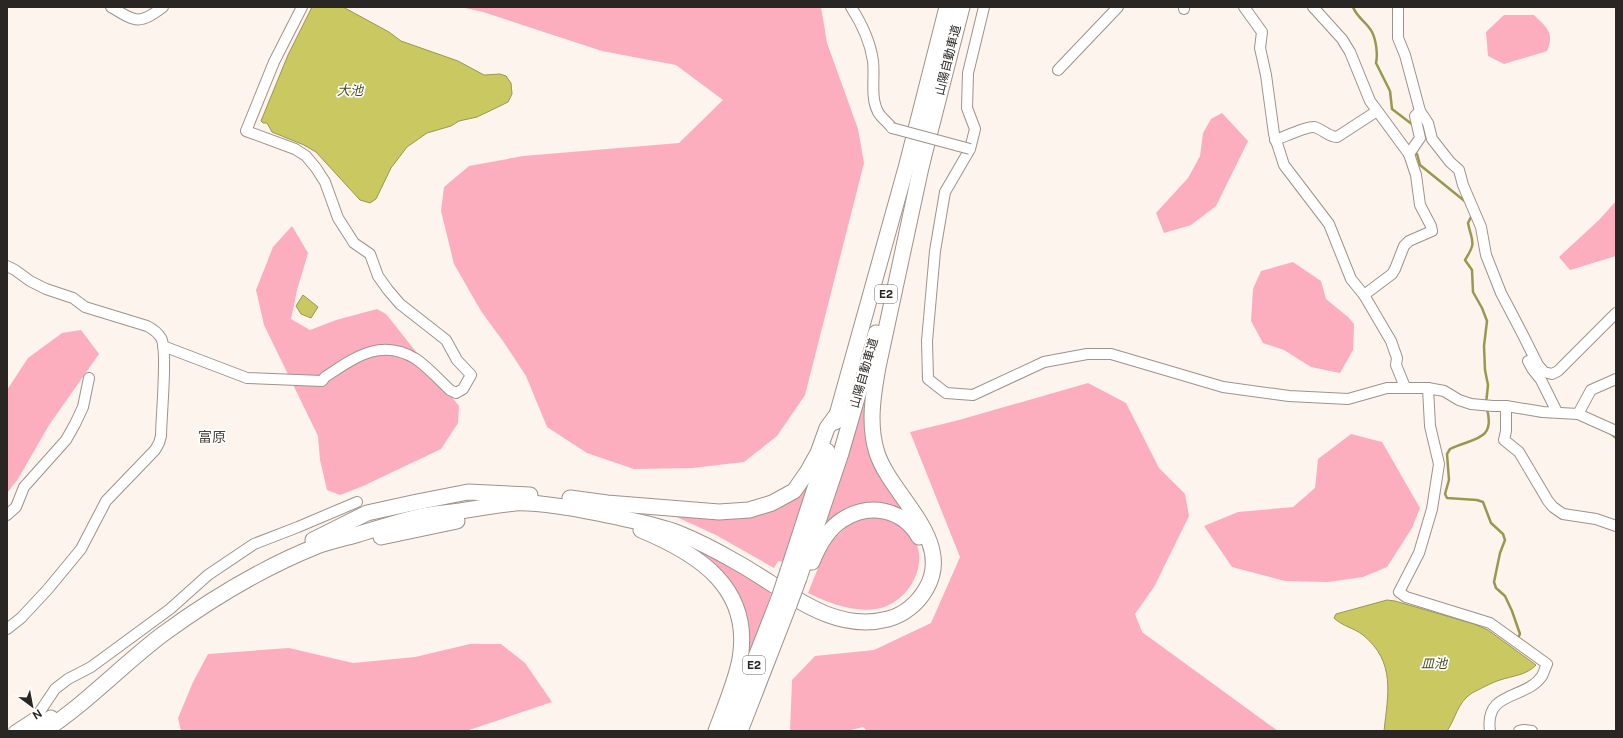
<svg xmlns="http://www.w3.org/2000/svg" width="1623" height="738" viewBox="0 0 1623 738" font-family="'Public Sans','Noto Sans JP',sans-serif">
	<style>
		.green { fill: #fcaebe }
		.water { fill: #cac961; stroke: #9a984e }
		.lines { fill: none; stroke-linecap: round; stroke-linejoin: round }
		.stream { stroke: #9a984e; stroke-width: 2.5 }
		.minor-casing { stroke: #9e938c; stroke-width: 12 }
		.highway-casing { stroke: #9e938c; stroke-width: 17 }
		.minor { stroke: #fff; stroke-width: 10 }
		.highway { stroke: #fff; stroke-width: 15 }
		.minor-bridge-casing { stroke: #9e938c; stroke-width: 12; stroke-linecap: butt }
		.highway-bridge-casing { stroke: #9e938c; stroke-width: 17; stroke-linecap: butt }
		.minor-bridge { stroke: #fff; stroke-width: 10 }
		.highway-bridge { stroke: #fff; stroke-width: 15 }
		.labels { text-anchor: middle; stroke-width: 3.5; stroke-linejoin: round; paint-order: stroke }
		.shield { fill: #fff; stroke: #6a6765; stroke-width: 1 }
		.shield-label { font-size: 11px; font-weight: bold; fill: #2a2623 }
		.street-label { font-size: 12px; fill: #2a2623; stroke: #fff }
		.water-label { font-size: 13px; font-style: italic; fill: #4e4d22; stroke: #fff }
		.quarter-label { font-size: 14px; fill: #4d433d; stroke: #fff }
	</style>
	<rect width="100%" height="100%" fill="#fdf4ed"/>
	<!-- green -->
	<g class="green">
		<path d="M461 7H821L827 43 858 129 864 163 805 395 777 436 744 462 692 468 634 469 587 453 547 427 526 376 505 344 481 311 454 264 441 211 444 187 469 166 523 156 679 143 723 100 676 65 602 51 483 12Z"/>
		<path d="M1504 15H1534C1546 27 1555 32 1547 51L1504 64 1488 56 1486 32Z"/>
		<path d="M1222 113 1248 141 1216 206 1191 225 1164 233 1156 213 1188 178 1200 156 1203 133 1211 119Z"/>
		<path d="M1616 201V256L1570 270 1559 257 1600 219Z"/>
		<path d="M292 226 308 253 297 290 291 319 310 330 336 320 377 309 386 314 459 406 458 423 441 449 363 486 340 495 327 490 320 460 318 436 264 325 256 290 273 247Z"/>
		<path d="M1293 262 1321 281 1326 299 1348 317 1354 324 1353 350 1340 373 1311 367 1284 350 1263 343 1251 321 1253 289 1261 271Z"/>
		<path d="M81 330 99 354 49 425 18 479 7 493V390L28 358 62 333Z"/>
		<path d="M1088 383 1126 403 1159 468 1185 494 1189 516 1154 587 1135 614 1142 632 1278 731H867L863 727 847 731H790L792 680 815 656 874 650 931 623 960 557 910 432 959 420Z"/>
		<path d="M864 404 868 406 867 425 911 514 894 509 823 528 835 497Z"/>
		<path d="M1351 434 1382 442 1420 508 1412 528 1387 567 1363 577 1328 582 1285 581 1232 567 1204 526 1238 512 1293 507 1315 488 1318 459Z"/>
		<path d="M811 475 785 562 778 561 774 568 716 535 670 514 731 516Z"/>
		<path d="M872 515C878 516 885 516 891 518 895 519 899 524 903 526 933 549 918 592 887 606 862 616 830 604 808 593L822 558 833 540 851 522Z"/>
		<path d="M663 535 703 551 768 589 771 595 750 657 743 655 742 609Z"/>
		<path d="M470 644H501L525 663 552 702 466 731H181L178 718 193 682 208 654 289 648 353 663 415 657Z"/>
	</g>
	<!-- water -->
	<g class="water">
		<path d="M312 7H343L389 32 401 41 458 61 484 75 500 74 506 76 511 83 512 94 508 102 500 106 477 117 459 121 451 126 427 133 407 147 391 168 376 199 370 203 360 200 316 152 304 145 272 132 267 123H263L261 121 288 55Z"/>
		<path d="M303 295 318 307 311 318 301 314 296 306Z"/>
		<path d="M1387 600 1395 601 1474 624 1488 630 1536 665C1527 675 1512 676 1500 680 1493 682 1478 690 1472 693 1457 703 1456 718 1447 731H1384C1388 694 1396 662 1363 635 1354 628 1342 626 1334 618L1336 614Z"/>
	</g>
	<g class="lines">
		<!-- stream -->
		<g class="stream">
			<path d="M1353 7C1357 18 1367 22 1372 32 1376 40 1378 54 1376 63L1390 91 1392 109 1413 125"/>
			<path d="M1417 154 1420 165 1467 203"/>
			<path d="M1472 215 1468 223C1472 243 1477 241 1465 260L1472 270 1473 292 1482 308 1487 321 1484 346 1485 370 1488 385 1486 404"/>
			<path d="M1487 409C1496 442 1471 438 1450 449L1447 454 1449 480 1445 494 1447 498 1477 500 1483 502 1491 523 1503 534 1505 540 1500 553 1494 582 1496 588 1505 596 1512 611 1520 634 1517 640"/>
			<path d="M1538 416 1551 417"/>
			<path d="M1610 433 1616 438"/>
		</g>
		<!-- minor casing -->
		<g class="minor-casing">
			<g id="minor">
				<path d="M111 7C136 22 139 25 163 7"/>
				<path d="M851 7C862 24 870 40 873 61 875 77 870 97 878 112 882 119 888 122 892 128"/>
				<path d="M984 7 968 73 967 108 975 129 970 149 945 192 935 251 927 341 928 379 946 393 973 395 1044 362 1087 354H1111L1223 387 1289 396 1348 399 1387 388H1428L1444 391 1459 400 1471 404 1493 406H1506L1543 412 1578 414 1616 431"/>
				<path d="M1184 7V9"/>
				<path d="M1244 7 1262 32 1260 48 1266 75 1274 134 1284 165 1329 224 1351 279 1364 295 1391 341 1397 358 1396 365 1405 387"/>
				<path d="M1313 7 1342 39 1350 52 1370 101 1409 154 1420 138 1415 116 1420 111"/>
				<path d="M1398 7V38L1405 55 1420 111 1428 123 1432 139 1450 162 1459 170 1463 185 1481 227 1486 255 1501 293 1523 335 1538 365 1544 372 1552 374 1558 371 1616 313"/>
				<path d="M1058 70 1118 7"/>
				<path d="M1275 140C1284 137 1307 126 1314 127 1323 129 1328 137 1337 137L1377 111"/>
				<path d="M7 266 15 270 30 281 46 289 73 298 85 307 147 326C153 329 158 333 161 338 168 349 161 418 161 436L159 443 155 450 106 501 81 549 48 589 21 618 7 629"/>
				<path d="M1364 295 1392 274 1395 269 1404 246 1409 241 1432 231 1431 226 1420 205 1416 175 1409 154"/>
				<path d="M163 346 247 378 322 381 325 377C354 358 381 337 416 359 428 367 439 380 450 390L456 393 463 389 471 375 457 360 446 340 400 304 388 290 378 276 370 254 354 243 338 218 325 182 316 168 306 156 295 149 246 131 274 62 302 7"/>
				<path d="M1528 361 1533 370 1541 380 1557 412"/>
				<path d="M1428 388 1430 426 1439 464 1432 509 1419 553 1399 592 1406 597 1490 623 1547 664C1545 668 1544 672 1542 676 1526 700 1484 690 1490 731"/>
				<path d="M1506 406V431L1504 440 1519 452 1548 501 1553 507 1563 514 1596 519 1616 526"/>
				<path d="M1578 414 1591 390 1616 379"/>
				<path d="M7 515 16 507 24 487 66 440 75 424 83 407 89 378"/>
				<path d="M14 731 37 716 55 689 68 679 91 667 170 609 208 575 254 544 298 527 357 502"/>
				<path d="M1519 731 1524 730 1532 731"/>
			</g>
		</g>
		<!-- highway casing -->
		<g class="highway-casing">
			<g id="highway">
				<path d="M921 167 962 7"/>
				<path d="M835 422 906 168 947 7"/>
				<path d="M570 498 607 503 719 512 749 510 772 503 794 491 808 471 818 453 827 428 838 413"/>
				<path d="M641 530C699 554 752 588 740 659 736 681 724 709 716 731"/>
				<path d="M381 537 457 521"/>
				<path d="M313 540 367 513 417 502 468 492 530 495"/>
				<path d="M812 562C818 547 828 529 842 520 869 502 903 509 919 537"/>
				<path d="M788 571 827 451"/>
				<path d="M799 578 841 453 876 333"/>
				<path d="M31 731 51 718"/>
				<path d="M44 731C87 703 122 665 163 634 211 599 262 568 317 546 331 541 345 538 359 534 378 528 398 522 418 517 432 514 446 513 460 511 478 508 497 505 515 503 531 502 549 505 564 507 580 509 596 513 612 516 634 521 657 525 678 533 698 541 719 552 738 563 785 589 831 634 888 619 904 615 918 603 926 589 955 540 891 496 877 453 868 425 873 395 878 367L923 158"/>
				<path d="M727 731 779 598"/>
				<path d="M740 731 789 605"/>
			</g>
		</g>
		<!-- minor -->
		<use href="#minor" class="minor"/>
		<!-- highway -->
		<use href="#highway" class="highway"/>
		<!-- minor-bridge casing -->
		<g class="minor-bridge-casing">
			<path id="minor-bridge" d="M892 128 970 149"/>
		</g>
		<!-- highway-bridge casing -->
		<g class="highway-bridge-casing">
			<g id="highway-bridge">
				<path d="M779 598 788 571"/>
				<path d="M789 605 799 578"/>
			</g>
		</g>
		<!-- minor-bridge -->
		<use href="#minor-bridge" class="minor-bridge"/>
		<!-- highway-bridge -->
		<use href="#highway-bridge" class="highway-bridge"/>
	</g>
	<g class="labels">
		<!-- shield labels -->
		<g class="shield">
			<rect x="875" y="285" width="22" height="18" rx="3"/>
			<rect x="743" y="656" width="22" height="18" rx="3"/>
		</g>
		<g class="shield-label">
			<text x="886" y="298">E2</text>
			<text x="754" y="669">E2</text>
		</g>
		<!-- street labels -->
		<g class="street-label">
			<text transform="translate(948 60) rotate(-76)" y="4">山陽自動車道</text>
			<text transform="translate(864 373) rotate(-74)" y="4">山陽自動車道</text>
		</g>
		<!-- water labels -->
		<g class="water-label">
			<text x="350" y="95">大池</text>
			<text x="1434" y="668">皿池</text>
		</g>
		<!-- quarter labels -->
		<g class="quarter-label">
			<text x="212" y="442">富原</text>
		</g>
	</g>
	<!-- border -->
	<rect width="1623" height="738" fill="none" stroke="#2a2623" stroke-width="16"/>
	<!-- north arrow -->
	<g transform="translate(32 706) rotate(148)" stroke="#ffffff" stroke-width="3" paint-order="stroke">
	<path d="M0-3L7 15L0 10L-7 15Z" fill="#2a2623"/>
	<text y="-6" font-size="11" font-weight="bold" text-anchor="middle" fill="#2a2623">N</text>
	</g>
</svg>
